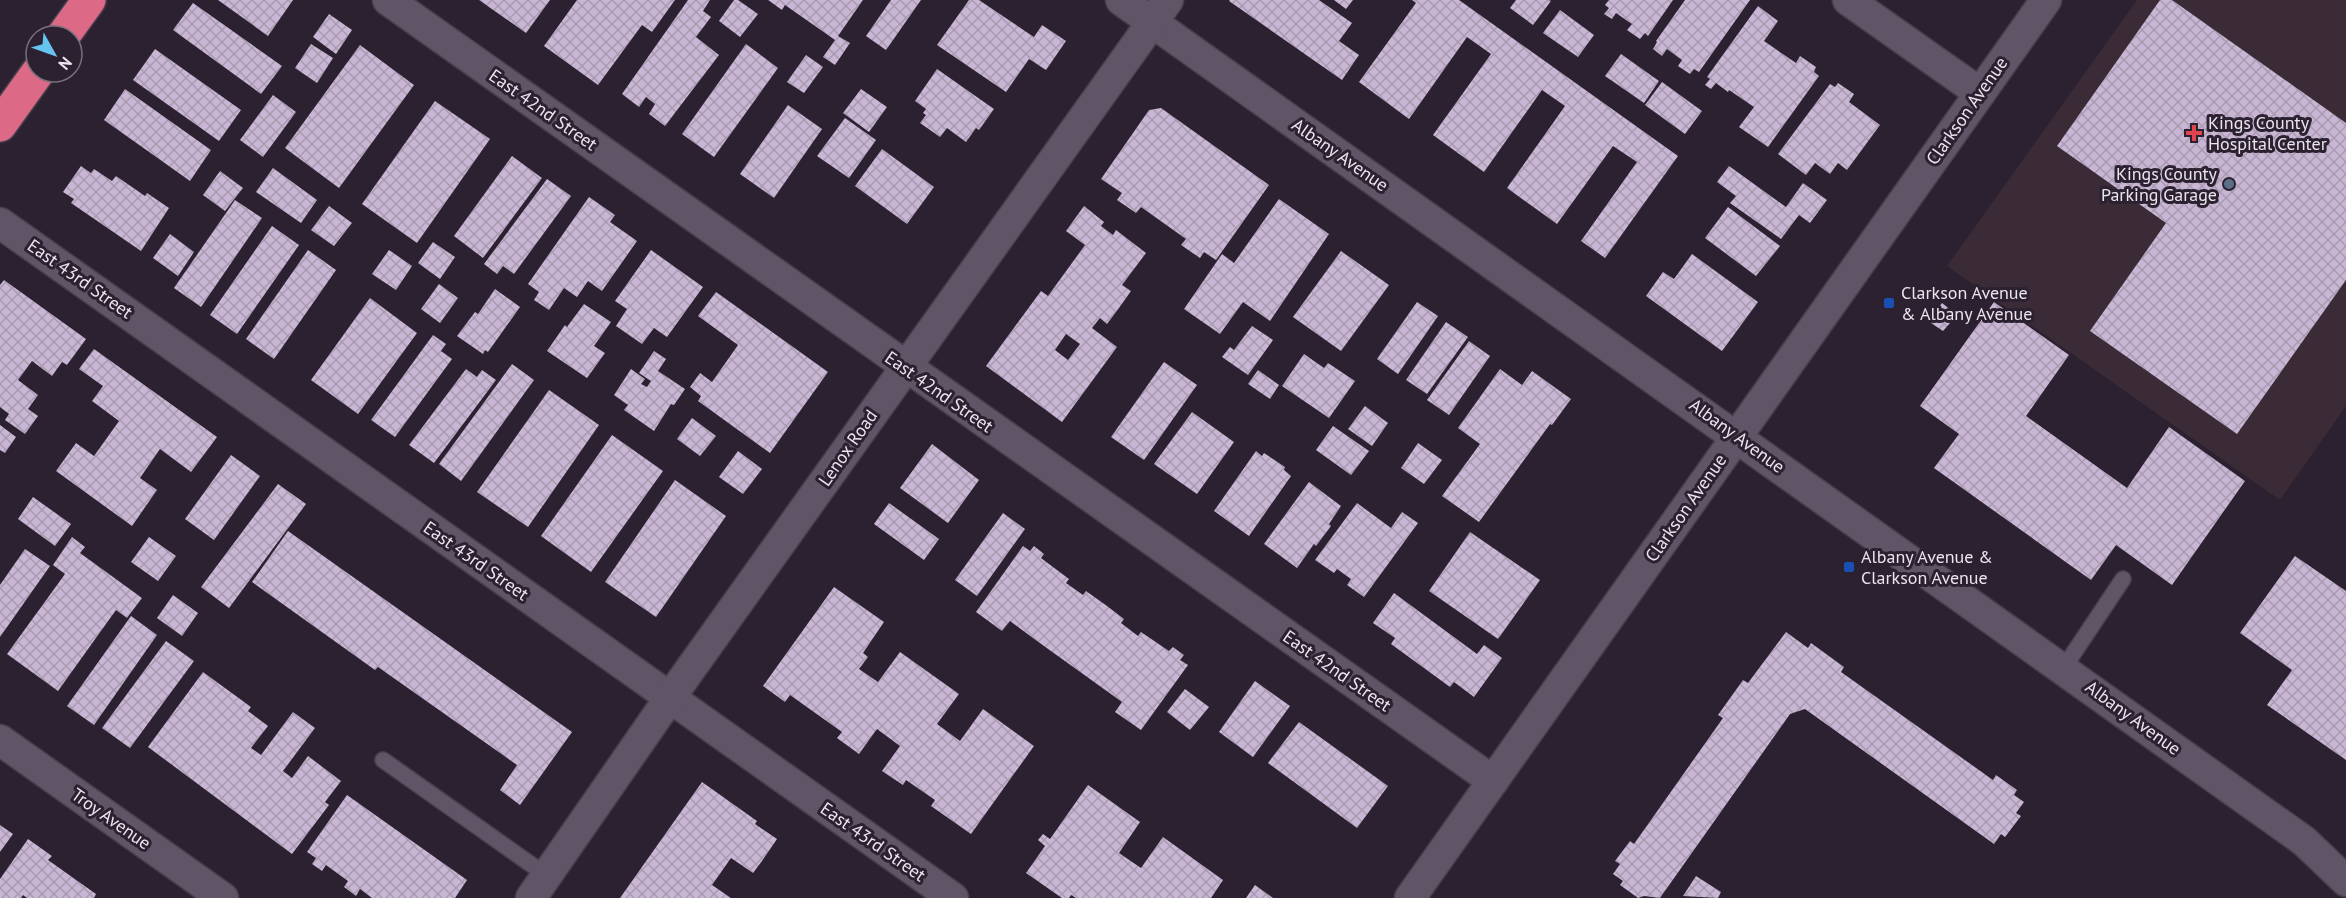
<svg xmlns="http://www.w3.org/2000/svg" width="2346" height="898" viewBox="0 0 2346 898" font-family="'PT Sans',sans-serif">
	<style>
		.medical { fill: #3a2b37 }
		.building { fill: url(#building-cross-hatch); fill-rule: evenodd }
		.lines { fill: none; stroke-linecap: round; stroke-linejoin: round }
		.lane-casing { stroke: #473f4c; stroke-width: 18 }
		.street-casing { stroke: #473f4c; stroke-width: 33 }
		.highway-casing { stroke: #473f4c; stroke-width: 36 }
		.lane { stroke: #605567; stroke-width: 15 }
		.street { stroke: #605567; stroke-width: 30 }
		.highway { stroke: #dc6986; stroke-width: 33 }
		.health-dot { fill: #e0444e; stroke: #2b2130; stroke-width: 2 }
		.service-dot { fill: #5c6f8a; stroke: #2b2130; stroke-width: 2 }
		.transit-dot { fill: #1a4fb4; stroke: #2b2130; stroke-width: 2 }
		.labels { text-anchor: middle; stroke-width: 6; stroke-linejoin: round; paint-order: stroke }
		.street-label { font-size: 18px; fill: #ebe5ef; stroke: #2b2130 }
		.poi-label { font-size: 18px; fill: #ebe5ef; stroke: #2b2130; text-anchor: start }
	</style>
	<defs>
		<pattern id="building-cross-hatch" width="8" height="8" patternUnits="userSpaceOnUse" patternTransform="scale(1.5)"><rect width="8" height="8" fill="#c9b6d4"/><path d="M0 0l8 8M0 8l8-8" fill="none" stroke="#a89ab1"/></pattern>
	</defs>
	<rect width="100%" height="100%" fill="#2b2130"/>
	<!-- medical -->
	<path class="medical" d="M2137 0H2346V406L2280 500 1947 266Z"/>
	<!-- building -->
	<g class="building">
		<path d="M218 0H293L268 36Z"/>
		<path d="M479 0H550L526 33Z"/>
		<path d="M577 0H675L652 32 642 25 598 85 544 46Z"/>
		<path d="M688 0H710L703 11 711 17 696 37 719 55 665 126 649 114 655 104 646 97 639 107 622 94Z"/>
		<path d="M734 0H738L758 14 740 37 719 21Z"/>
		<path d="M768 0H863L838 36 850 43 835 65 823 57 835 40 785 5 782 10Z"/>
		<path d="M891 0H921L886 50 866 36Z"/>
		<path d="M969 0H979L1034 37 1042 25 1066 41 1046 70 1029 59 1006 92 937 45Z"/>
		<path d="M1230 0H1319L1352 23 1339 41 1359 55 1342 80 1229 1Z"/>
		<path d="M1334 0H1353L1346 9Z"/>
		<path d="M1412 0H1459L1678 156 1605 258 1581 241 1637 162 1613 146 1557 224 1507 188 1565 106 1542 90 1484 172 1433 135 1491 54 1467 37 1409 119 1359 82 1416 3Z"/>
		<path d="M1516 0H1549L1551 1 1533 25 1510 8Z"/>
		<path d="M1609 0H1673L1648 36 1645 33 1640 39 1627 30 1632 24 1626 20 1616 13 1612 19 1604 14 1609 8 1605 5Z"/>
		<path d="M1685 0H1750L1699 72 1694 69 1690 74 1678 66 1682 60 1667 49 1662 56 1653 49 1657 42 1656 41Z"/>
		<path d="M2160 0H2172L2346 123V280L2237 434 2090 331 2166 223 2057 146Z"/>
		<path d="M193 3 282 66 261 94 173 30Z"/>
		<path d="M1758 6 1778 21 1764 41 1796 63 1800 56 1816 67 1814 72 1819 76 1768 147 1739 127 1754 107 1729 90 1728 92 1716 83 1711 89 1705 85 1710 79 1707 77Z"/>
		<path d="M1560 10 1594 35 1578 57 1543 33Z"/>
		<path d="M329 14 352 30 336 54 313 37Z"/>
		<path d="M311 44 333 58 317 83 295 68Z"/>
		<path d="M746 44 778 68 714 157 682 134Z"/>
		<path d="M360 45 414 85 339 188 285 148Z"/>
		<path d="M155 49 241 110 219 141 133 80Z"/>
		<path d="M1621 54 1659 81 1644 103 1605 76Z"/>
		<path d="M806 55 823 67 804 93 787 82Z"/>
		<path d="M937 69 994 109 979 130 976 128 966 142 947 128 940 137 920 123 926 115 923 113 926 109 915 101Z"/>
		<path d="M1662 82 1702 111 1685 134 1645 105Z"/>
		<path d="M1838 83 1854 94 1849 102 1880 125 1847 170 1838 163 1830 174 1815 163 1806 175 1778 154 1830 84 1835 87Z"/>
		<path d="M125 89 211 150 190 181 104 120Z"/>
		<path d="M861 89 887 107 869 132 843 113Z"/>
		<path d="M273 95 296 112 263 157 240 140Z"/>
		<path d="M435 101 490 139 417 243 362 204Z"/>
		<path d="M788 105 822 129 774 198 740 174Z"/>
		<path d="M1161 108 1269 185 1216 260 1204 252 1200 258 1181 245 1186 239 1141 207 1136 213 1117 200 1122 193 1101 179 1149 110Z"/>
		<path d="M845 118 876 140 849 178 817 156Z"/>
		<path d="M882 149 934 187 907 224 855 186Z"/>
		<path d="M512 156 542 178 483 258 454 236Z"/>
		<path d="M81 166 91 173 94 169 112 181 116 176 145 196 147 193 169 208 141 251 71 203 74 199 63 192Z"/>
		<path d="M1729 166 1786 207 1803 183 1827 200 1810 223 1799 215 1781 239 1730 203 1736 196 1717 182Z"/>
		<path d="M273 168 317 200 301 223 256 192Z"/>
		<path d="M220 171 243 188 225 211 203 195Z"/>
		<path d="M547 179 571 196 514 274 503 266 497 274 484 264Z"/>
		<path d="M589 197 615 215 610 222 637 241 602 291 588 281 577 297 564 288 549 310 534 300 539 292 528 284Z"/>
		<path d="M1279 199 1329 234 1270 321 1243 302 1220 334 1184 309 1222 254 1234 263Z"/>
		<path d="M235 200 262 218 201 307 174 288Z"/>
		<path d="M329 206 352 223 334 246 311 230Z"/>
		<path d="M1084 206 1104 222 1101 226 1113 235 1116 230 1146 253 1122 285 1131 291 1119 308 1107 324 1100 318 1092 328 1117 347 1062 422 986 366 1041 291 1048 296 1085 245 1066 231ZM1066 334 1080 344 1068 360 1055 350Z"/>
		<path d="M1728 207 1780 246 1756 276 1705 238Z"/>
		<path d="M272 226 299 245 237 334 210 315Z"/>
		<path d="M170 234 194 252 178 276 153 258Z"/>
		<path d="M433 242 455 257 440 279 418 263Z"/>
		<path d="M308 250 336 270 274 359 246 339Z"/>
		<path d="M389 250 412 266 396 290 372 274Z"/>
		<path d="M651 250 703 287 667 337 654 328 642 344 616 326 627 309 615 301Z"/>
		<path d="M1341 251 1389 285 1341 351 1293 317Z"/>
		<path d="M1692 254 1758 302 1722 351 1646 296 1663 272 1674 279Z"/>
		<path d="M4 280 86 339 67 365 62 362 52 376 32 361 18 380 38 395 28 409 38 416 25 434 5 420 9 414 0 407V285Z"/>
		<path d="M439 284 458 298 440 323 421 309Z"/>
		<path d="M495 289 520 307 488 352 485 350 483 354 457 336 475 312 478 314Z"/>
		<path d="M716 292 828 372 770 453 698 401 701 396 690 387 700 373 712 382 738 345 698 316Z"/>
		<path d="M370 298 417 333 358 414 311 380Z"/>
		<path d="M1417 302 1438 316 1398 374 1377 359Z"/>
		<path d="M1994 302 2069 355 2026 416 2127 488 2169 427 2245 481 2172 585 2116 545 2091 580 1934 468 1959 434 1920 406Z"/>
		<path d="M1942 303 1957 315 1943 331 1928 321Z"/>
		<path d="M584 304 611 322 594 346 605 353 587 378 547 351 565 325 567 327Z"/>
		<path d="M1446 322 1468 337 1427 394 1406 380Z"/>
		<path d="M1252 326 1273 340 1248 375 1222 357 1230 347 1234 350Z"/>
		<path d="M433 335 446 344 441 351 452 359 395 437 371 420Z"/>
		<path d="M1469 341 1490 356 1449 415 1427 400Z"/>
		<path d="M94 349 217 437 191 472 160 449 140 478 157 490 132 526 56 471 76 443 94 456 119 421 92 401 103 386 79 369Z"/>
		<path d="M654 351 666 359 658 371 685 389 674 405 671 404 654 431 624 410 628 405 614 395 631 369 645 379 641 384 647 387 651 381 639 373Z"/>
		<path d="M1304 354 1324 368 1328 363 1355 381 1329 418 1282 386Z"/>
		<path d="M1164 362 1197 385 1144 460 1111 437Z"/>
		<path d="M512 364 534 380 461 481 439 464Z"/>
		<path d="M466 369 477 377 482 370 496 380 434 463 409 445Z"/>
		<path d="M1500 369 1522 385 1532 371 1571 399 1552 425 1550 424 1479 522 1442 496 1480 444 1458 428Z"/>
		<path d="M1258 370 1279 385 1270 399 1248 384Z"/>
		<path d="M549 390 599 425 528 527 477 492Z"/>
		<path d="M1365 406 1388 423 1372 446 1348 429Z"/>
		<path d="M1192 412 1234 442 1197 494 1154 464Z"/>
		<path d="M692 418 716 436 700 456 677 439Z"/>
		<path d="M0 425 16 437 5 453 0 450Z"/>
		<path d="M1333 426 1369 451 1351 475 1316 450Z"/>
		<path d="M612 435 663 471 591 572 541 536Z"/>
		<path d="M1418 443 1442 460 1424 484 1401 468Z"/>
		<path d="M932 444 979 480 948 523 900 488Z"/>
		<path d="M738 451 762 469 743 494 719 477Z"/>
		<path d="M1256 451 1262 456 1264 453 1285 467 1284 470 1291 476 1249 536 1214 511Z"/>
		<path d="M231 455 260 476 214 540 185 519Z"/>
		<path d="M675 480 726 516 656 617 605 582Z"/>
		<path d="M1309 482 1341 506 1329 524 1331 526 1316 546 1314 544 1297 568 1264 544Z"/>
		<path d="M278 484 306 504 229 608 201 587Z"/>
		<path d="M33 497 71 524 55 546 18 519Z"/>
		<path d="M889 503 939 539 924 560 874 524Z"/>
		<path d="M1357 503 1391 528 1402 512 1418 523 1364 597 1347 585 1351 579 1337 569 1334 573 1315 560Z"/>
		<path d="M1003 513 1025 529 977 596 955 580Z"/>
		<path d="M288 531 572 732 520 805 500 790 517 765 378 667 375 670 252 582Z"/>
		<path d="M1470 532 1540 580 1498 639 1429 591Z"/>
		<path d="M72 537 85 547 80 553 142 598 127 618 116 610 58 691 7 654 65 574 53 565Z"/>
		<path d="M149 537 176 556 158 581 131 562Z"/>
		<path d="M1023 546 1030 551 1034 546 1044 554 1041 558 1069 579 1066 583 1083 595 1086 591 1107 606 1124 619 1121 623 1138 636 1141 632 1169 651 1173 647 1184 655 1180 660 1188 665 1141 730 1115 712 1122 702 1037 641 1010 621 1002 631 976 612Z"/>
		<path d="M25 549 50 566 0 637V585Z"/>
		<path d="M2295 556 2346 591V760L2267 705 2292 670 2240 633Z"/>
		<path d="M834 587 884 622 863 653 868 657 859 669 878 682 900 652 959 694 937 724 960 741 983 709 1034 746 971 834 931 806 935 800 906 780 903 785 882 771 900 746 877 729 859 754 837 738 842 732 790 695 785 702 763 686Z"/>
		<path d="M1394 593 1477 654 1484 645 1502 658 1474 697 1454 682 1450 687 1391 644 1395 638 1373 623Z"/>
		<path d="M173 595 198 613 182 636 157 618Z"/>
		<path d="M131 616 157 635 94 725 67 706Z"/>
		<path d="M1786 632 1808 648 1811 643 1844 667 1841 672 1993 780 1996 775 2017 790 2014 795 2024 802 2016 813 2021 816 2005 837 2001 834 1994 844 1805 709 1790 714 1660 898 1644 896 1638 898 1620 885 1623 881 1613 874 1620 864 1615 861 1630 841 1634 844 1723 718 1718 715 1743 680 1748 683Z"/>
		<path d="M166 641 194 661 130 748 102 728Z"/>
		<path d="M203 672 251 707 248 711 268 726 251 748 261 755 293 712 315 728 283 771 292 778 308 756 341 781 325 802 329 805 292 854 148 747Z"/>
		<path d="M1255 681 1290 706 1253 757 1219 732Z"/>
		<path d="M1185 689 1209 707 1190 730 1167 712Z"/>
		<path d="M1299 722 1388 786 1357 828 1268 763Z"/>
		<path d="M702 782 757 821 755 824 777 839 762 861 753 873 731 858 712 885 731 898H620Z"/>
		<path d="M1088 785 1140 822 1119 853 1141 868 1163 837 1223 880 1211 898H1076L1071 895 1069 898H1062L1026 873 1045 846 1038 840 1043 834 1050 839Z"/>
		<path d="M347 795 467 880 455 898H372L360 889 356 896 344 887 348 881 326 865 322 871 312 864 316 858 307 852Z"/>
		<path d="M0 825 13 834 0 852Z"/>
		<path d="M28 839 52 856 48 860 96 894 94 898H27L23 895 21 898H0V879Z"/>
		<path d="M1696 876 1721 892 1718 898 1683 896Z"/>
		<path d="M1255 885 1273 898H1246Z"/>
	</g>
	<g class="lines">
		<!-- lane casing -->
		<g class="lane-casing">
			<g id="lane">
				<path d="M2063 669 2123 579"/>
				<path d="M383 760 546 875"/>
			</g>
		</g>
		<!-- street casing -->
		<g class="street-casing">
			<g id="street">
				<path d="M388 0 1493 781"/>
				<path d="M1121 0 2304 841 2346 881"/>
				<path d="M1848 0 1980 93"/>
				<path d="M0 223 953 898"/>
				<path d="M0 740 223 898"/>
				<path d="M531 898 669 699 1168 0"/>
				<path d="M1410 898 2046 0"/>
			</g>
		</g>
		<!-- highway casing -->
		<g class="highway-casing">
			<g id="highway">
				<path d="M63 36 89 0"/>
				<path d="M0 125 38 72"/>
			</g>
		</g>
		<!-- lane -->
		<use href="#lane" class="lane"/>
		<!-- street -->
		<use href="#street" class="street"/>
		<!-- highway -->
		<use href="#highway" class="highway"/>
	</g>
	<!-- markers -->
	<path class="health-dot" d="M2191 124h6v6h6v6h-6v6h-6v-6h-6v-6h6z"/>
	<circle class="service-dot" cx="2229" cy="184" r="6"/>
	<g class="transit-dot">
		<rect x="1883" y="297" width="12" height="12" rx="3"/>
		<rect x="1843" y="561" width="12" height="12" rx="3"/>
	</g>
	<g class="labels">
		<!-- street labels -->
		<g class="street-label">
			<text transform="translate(543 110) rotate(35)" y="6">East 42nd Street</text>
			<text transform="translate(1967 111) rotate(-55)" y="6">Clarkson Avenue</text>
			<text transform="translate(1340 155) rotate(35)" y="6">Albany Avenue</text>
			<text transform="translate(80 279) rotate(35)" y="6">East 43rd Street</text>
			<text transform="translate(939 392) rotate(35)" y="6">East 42nd Street</text>
			<text transform="translate(1737 436) rotate(36)" y="6">Albany Avenue</text>
			<text transform="translate(848 448) rotate(-55)" y="6">Lenox Road</text>
			<text transform="translate(1686 508) rotate(-55)" y="6">Clarkson Avenue</text>
			<text transform="translate(476 561) rotate(35)" y="6">East 43rd Street</text>
			<text transform="translate(1337 671) rotate(35)" y="6">East 42nd Street</text>
			<text transform="translate(2133 718) rotate(36)" y="6">Albany Avenue</text>
			<text transform="translate(111 819) rotate(35)" y="6">Troy Avenue</text>
			<text transform="translate(873 842) rotate(35)" y="6">East 43rd Street</text>
		</g>
		<!-- poi labels -->
		<g class="poi-label">
			<text x="2208" y="129">Kings County<tspan x="2208" dy="21">Hospital Center</tspan></text>
			<text x="2217" y="180" text-anchor="end">Kings County<tspan x="2217" dy="21">Parking Garage</tspan></text>
			<text x="1901" y="299">Clarkson Avenue<tspan x="1901" dy="21">&amp; Albany Avenue</tspan></text>
			<text x="1861" y="563">Albany Avenue &amp;<tspan x="1861" dy="21">Clarkson Avenue</tspan></text>
		</g>
	</g>
	<!-- north arrow -->
	<g transform="translate(54 54) rotate(130)"><circle r="28" fill="#2b2130" stroke="#786f7c" stroke-width="1.5"/>
	<path d="M0-4.5L10 22L0 15L-10 22Z" fill="#66c4ef"/>
	<text y="-9" font-size="16" font-weight="bold" text-anchor="middle" fill="#ebe5ef">N</text>
	</g>
</svg>
